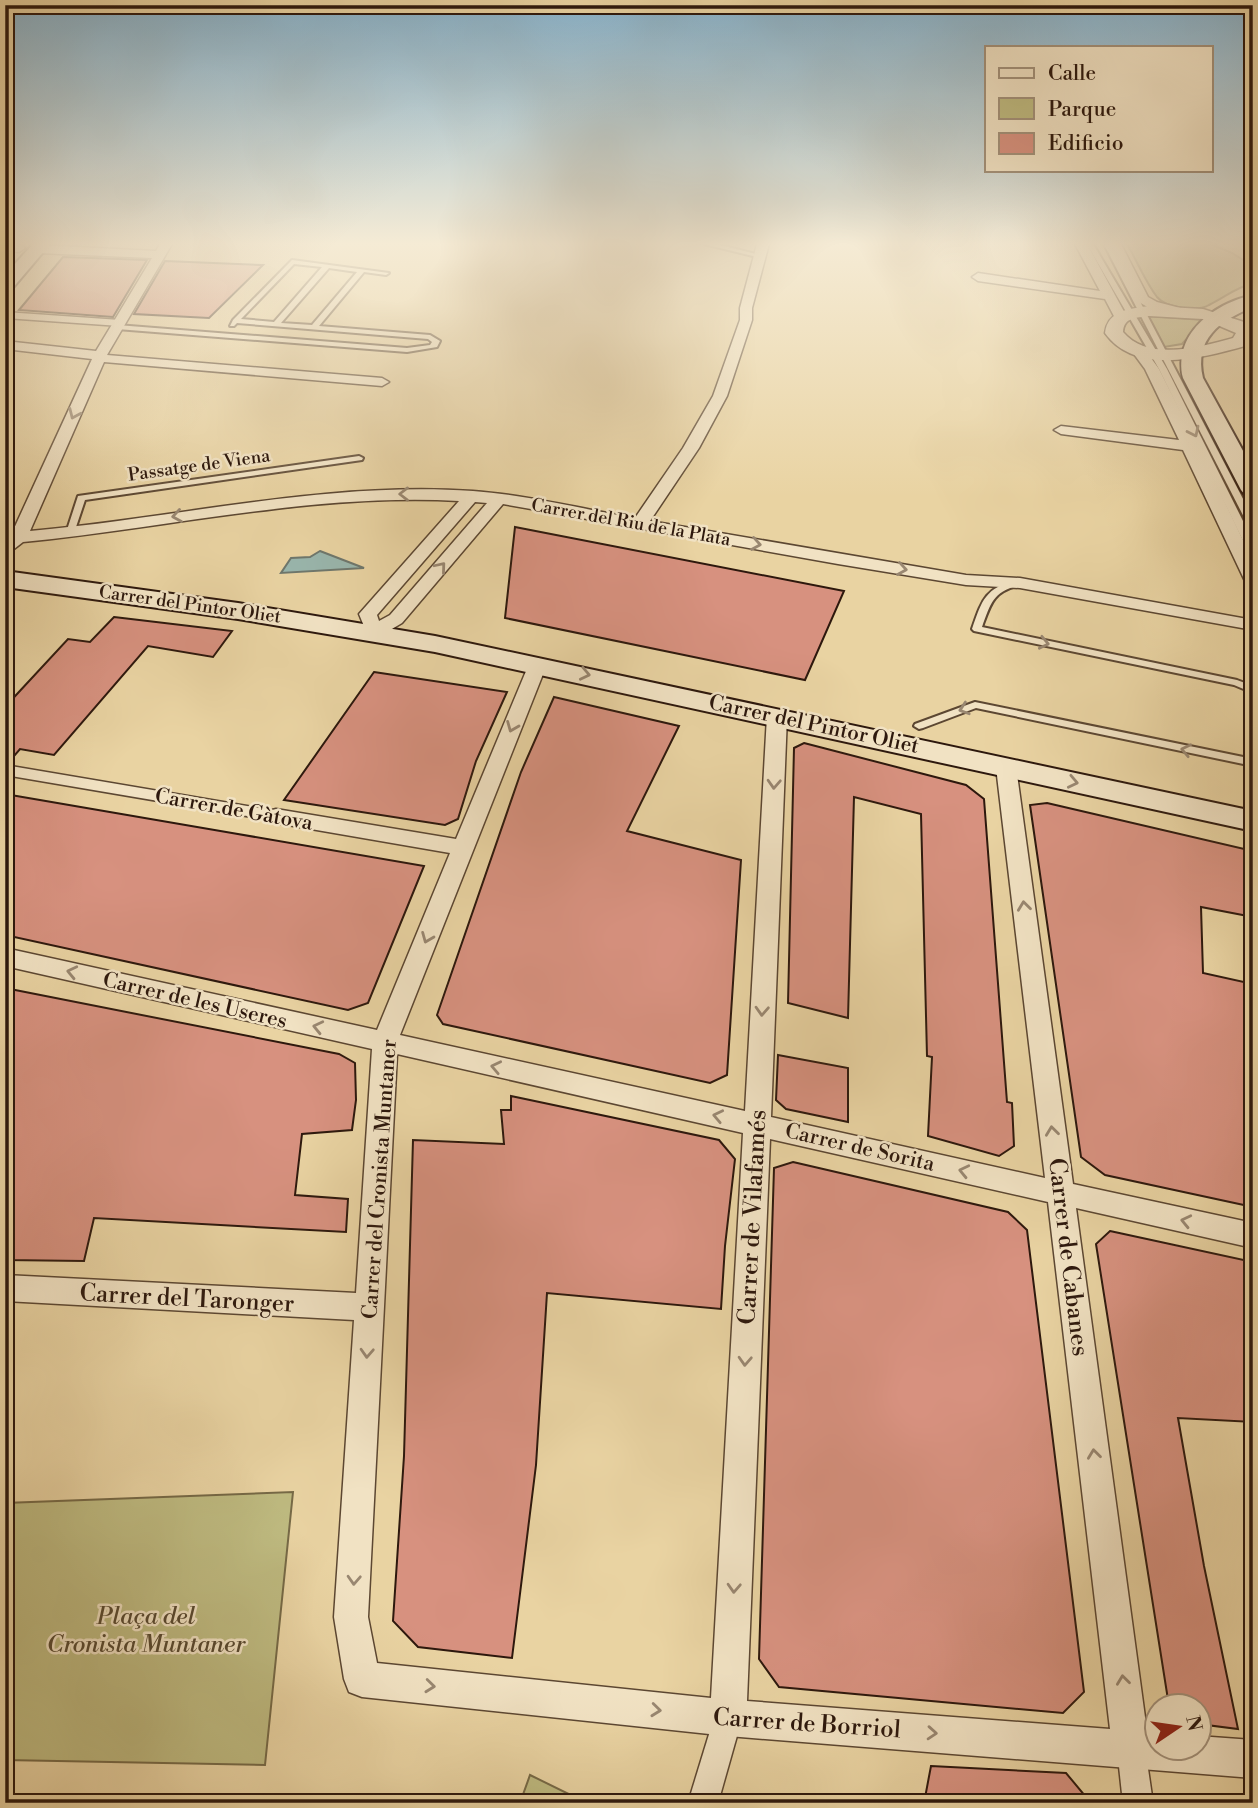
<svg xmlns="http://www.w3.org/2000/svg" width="1258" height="1808" viewBox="0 0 1258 1808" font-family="'Libre Bodoni',serif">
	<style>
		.green { fill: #beba80; stroke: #766946; stroke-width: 2 }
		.water { fill: #99b6ad; stroke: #6e776d; stroke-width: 2 }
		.building { fill: #d7917f; stroke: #2d180d; stroke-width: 2 }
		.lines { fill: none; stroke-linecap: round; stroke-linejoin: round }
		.service-casing { stroke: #5c4732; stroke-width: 4 }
		.pedestrian-casing { stroke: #5c4732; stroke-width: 3 }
		.minor-casing { stroke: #5c4732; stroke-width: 3 }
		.tertiary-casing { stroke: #5c4732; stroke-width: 3 }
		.secondary-casing { stroke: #2d180d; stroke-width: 4 }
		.service { fill: #f1e2c3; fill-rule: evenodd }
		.pedestrian { fill: #f1e2c3; fill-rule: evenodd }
		.minor { fill: #f1e2c3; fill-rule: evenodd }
		.tertiary { fill: #f1e2c3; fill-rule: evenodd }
		.secondary { fill: #f1e2c3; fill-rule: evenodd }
		.oneway { stroke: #998771 }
		.labels { text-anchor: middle; stroke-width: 5; stroke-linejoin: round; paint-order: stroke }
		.far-street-label { font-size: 18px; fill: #2d180d; stroke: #f1e2c3 }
		.street-label { font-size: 21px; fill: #2d180d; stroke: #f1e2c3 }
		.near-street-label { font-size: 24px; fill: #2d180d; stroke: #f1e2c3 }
		.near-park-label { font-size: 24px; font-style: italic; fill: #584930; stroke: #f1e2c3 }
	</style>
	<rect width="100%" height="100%" fill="#e9d3a2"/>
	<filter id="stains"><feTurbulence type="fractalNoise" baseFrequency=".00286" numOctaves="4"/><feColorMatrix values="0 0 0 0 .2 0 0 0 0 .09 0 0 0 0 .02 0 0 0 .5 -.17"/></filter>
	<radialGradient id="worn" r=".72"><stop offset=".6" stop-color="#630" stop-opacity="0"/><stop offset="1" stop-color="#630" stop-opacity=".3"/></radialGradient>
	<!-- green -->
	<g class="green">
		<path d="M1127 244H1210L1232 253 1253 266V283C1235 288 1225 297 1209 305 1197 312 1166 308 1157 297 1145 281 1137 261 1127 244Z"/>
		<path d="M1148 316 1204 320 1182 344 1164 347Z"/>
		<path d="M293 1492 265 1765 5 1760V1503Z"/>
		<path d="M530 1775 587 1803H520Z"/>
	</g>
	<!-- water -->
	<path class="water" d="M320 551 364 568 281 573 291 558 310 557Z"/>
	<!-- building -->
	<g class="building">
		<path d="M63 257 147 260 113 317 19 310Z"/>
		<path d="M165 261 263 265 209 318 134 314Z"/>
		<path d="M515 527 844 591 805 680 505 618Z"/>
		<path d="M114 617 232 631 213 657 148 646 54 755 20 749 8 763 5 762V707L68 639 90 642Z"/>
		<path d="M374 672 507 692 476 761 458 819 445 825 284 800Z"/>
		<path d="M554 697 679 726 627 831 741 860 727 1075 710 1083 443 1024 437 1015 521 772Z"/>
		<path d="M804 743 966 785 984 799 1007 1102 1012 1103 1014 1146 999 1156 928 1136 932 1057 927 1056 921 814 854 797 848 1018 788 1003 794 748Z"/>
		<path d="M5 794 232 833 424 866 368 1003 348 1010 5 935Z"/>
		<path d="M1047 803 1253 851V917L1201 907 1203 973 1253 984V1207L1105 1175 1081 1157 1030 805Z"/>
		<path d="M5 988 339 1054 355 1063 356 1100 352 1130 302 1134 295 1195 348 1199 346 1232 94 1218 84 1261 5 1260Z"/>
		<path d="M778 1055 848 1068V1122L786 1109 776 1100Z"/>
		<path d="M511 1096 719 1140 735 1159 725 1246 721 1309 547 1293 536 1465 512 1658 418 1647 393 1621 404 1456 413 1140 504 1144 501 1110H511Z"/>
		<path d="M793 1162 1008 1212 1027 1230 1084 1692 1063 1713 779 1687 759 1659 774 1168Z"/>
		<path d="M1110 1231 1253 1262V1422L1178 1418 1204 1566 1238 1729 1199 1724V1706H1169L1096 1244Z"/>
		<path d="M931 1766 1066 1773 1091 1803H924Z"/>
	</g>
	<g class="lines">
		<!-- service casing -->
		<g class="service-casing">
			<g id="service">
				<path d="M704 244H716L764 256 761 258Z"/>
				<path d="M1087 244H1093L1167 369 1253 541V554L1248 551 1159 369Z"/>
				<path d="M1104 244H1110L1253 518V530L1249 527Z"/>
				<path d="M292 260 389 273 386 275 364 272 319 326 430 335 440 341 437 347 407 352 117 329 113 327 117 325 407 348 430 345 432 342 428 339 237 323 234 326H230L233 320ZM294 264 322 267 274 322 241 319ZM329 268 357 272 312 325 281 323Z"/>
				<path d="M359 456 363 458 362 460 85 500 74 533 70 536 66 533 78 496Z"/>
				<path d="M5 526H21L25 529 21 532H5Z"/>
				<path d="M1017 580 1020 581V585C993 592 991 602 982 627L1237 680 1253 686V693L1234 685 974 631 972 629C982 600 985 588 1017 580Z"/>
				<path d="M975 702 1253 759V766L976 708 923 728 919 729 914 726 915 724Z"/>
			</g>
		</g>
		<!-- pedestrian casing -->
		<g class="pedestrian-casing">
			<g id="pedestrian">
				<path d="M5 312 120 320 125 323 120 326 5 318Z"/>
				<path d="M5 765 276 811 284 816 276 821 5 775Z"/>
				<path d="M728 1704 738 1708 742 1718 718 1803H688L714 1718 718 1708Z"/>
				<path d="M1131 1734 1141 1738 1145 1748 1153 1803H1123L1117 1748 1121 1738Z"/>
			</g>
		</g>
		<!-- minor casing -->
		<g class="minor-casing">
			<g id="minor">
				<path d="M5 244H19L25 248 19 252 5 251Z"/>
				<path d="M160 244H172L107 355 382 378 389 382 382 386 104 362 30 531C177 518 324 481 473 491 527 495 582 509 635 518L683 448 713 396 740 320V308L757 244H769L752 308V320L727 396 699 448 650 521 966 575 1020 578 1253 620V630L1020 588 966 585 838 564 503 504 402 623 380 636H368L359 614 459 501C312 493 168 528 23 542L14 549H5V534L12 533 92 359 5 349V341L96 351 152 258 38 253 32 249 38 245 156 251ZM475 502 487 503 390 615 379 621 377 615Z"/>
				<path d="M1075 244H1087L1127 317 1126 320H1116L1105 299 978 281 972 277 978 273 1100 291Z"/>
				<path d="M1109 244H1121L1148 297 1157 302 1184 309V315L1149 308 1139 302Z"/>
				<path d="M1138 346 1143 347 1159 369 1198 446 1253 561V584L1244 579 1183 450 1061 434 1054 430 1061 426 1179 440 1145 369 1131 350Z"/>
				<path d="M538 658 547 664 400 1035 745 1111 767 716 770 712H784L787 716 771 1117 1045 1178 996 767 999 762H1013L1016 767 1073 1184 1253 1223V1248L1076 1208 1147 1732 1156 1733V1748H1198V1736L1253 1740V1778L728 1736 362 1697 349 1692 344 1679 334 1617 354 1320 5 1301V1275L356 1293 372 1049 5 966V948L377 1030 450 853 276 823 268 821 265 816 268 811 276 809 456 839 529 664ZM397 1054 743 1133 711 1698 377 1663 368 1617ZM770 1139 1048 1202 1110 1729 747 1701Z"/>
			</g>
		</g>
		<!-- tertiary casing -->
		<g class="tertiary-casing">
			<path id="tertiary" d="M1149 306 1203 309 1244 322 1247 317 1253 316V334L1245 346C1202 358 1136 376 1105 333 1108 310 1129 309 1149 306ZM1149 316 1203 319 1236 333 1233 338C1200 347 1148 362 1123 332 1124 317 1136 318 1149 316Z"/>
		</g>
		<!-- secondary casing -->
		<g class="secondary-casing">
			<g id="secondary">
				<path d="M33 244H50L11 290 5 291V275Z"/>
				<path d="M1253 295V307C1219 321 1194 339 1203 378L1253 469V497L1245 495 1241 490 1183 378C1173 334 1213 304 1253 295Z"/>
				<path d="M5 571 238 603 435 636 1253 811V831L435 652 238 619 5 587Z"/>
			</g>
		</g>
		<!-- service -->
		<use href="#service" class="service"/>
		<!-- pedestrian -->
		<use href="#pedestrian" class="pedestrian"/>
		<!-- minor -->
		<use href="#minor" class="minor"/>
		<!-- tertiary -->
		<use href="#tertiary" class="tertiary"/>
		<!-- secondary -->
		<use href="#secondary" class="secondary"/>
	</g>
	<!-- one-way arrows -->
	<defs><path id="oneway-chevron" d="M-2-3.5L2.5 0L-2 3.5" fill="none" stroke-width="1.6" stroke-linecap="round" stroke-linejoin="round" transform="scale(1.75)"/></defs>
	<g class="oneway">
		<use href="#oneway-chevron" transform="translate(74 414) rotate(114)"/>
		<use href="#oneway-chevron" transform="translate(1194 432) rotate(64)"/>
		<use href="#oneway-chevron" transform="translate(404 494) rotate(180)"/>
		<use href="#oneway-chevron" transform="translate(177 516) rotate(171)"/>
		<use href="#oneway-chevron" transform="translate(756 544) rotate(10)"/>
		<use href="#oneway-chevron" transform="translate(441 567) rotate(-50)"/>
		<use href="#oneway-chevron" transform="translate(902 569) rotate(9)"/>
		<use href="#oneway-chevron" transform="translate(1044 643) rotate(12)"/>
		<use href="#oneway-chevron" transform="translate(585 674) rotate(12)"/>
		<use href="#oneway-chevron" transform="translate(964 709) rotate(162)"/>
		<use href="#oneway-chevron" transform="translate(512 727) rotate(112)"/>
		<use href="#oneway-chevron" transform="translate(1186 750) rotate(-168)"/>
		<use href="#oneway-chevron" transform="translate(1073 782) rotate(12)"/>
		<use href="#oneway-chevron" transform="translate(774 784) rotate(93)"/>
		<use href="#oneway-chevron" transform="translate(1024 906) rotate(-97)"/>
		<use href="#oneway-chevron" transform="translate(427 938) rotate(112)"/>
		<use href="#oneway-chevron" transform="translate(72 972) rotate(-167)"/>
		<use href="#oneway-chevron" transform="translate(762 1011) rotate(93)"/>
		<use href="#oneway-chevron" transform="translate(318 1027) rotate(-167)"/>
		<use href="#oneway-chevron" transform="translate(496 1067) rotate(-168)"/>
		<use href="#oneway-chevron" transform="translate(718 1116) rotate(-168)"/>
		<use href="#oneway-chevron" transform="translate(1052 1131) rotate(-97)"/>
		<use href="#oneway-chevron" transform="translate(964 1171) rotate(-167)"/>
		<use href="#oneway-chevron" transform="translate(1186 1221) rotate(-167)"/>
		<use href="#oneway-chevron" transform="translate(367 1353) rotate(93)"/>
		<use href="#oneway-chevron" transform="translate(745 1361) rotate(93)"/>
		<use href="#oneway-chevron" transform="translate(1094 1454) rotate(-97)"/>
		<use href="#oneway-chevron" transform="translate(354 1580) rotate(93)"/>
		<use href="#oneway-chevron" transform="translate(734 1588) rotate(93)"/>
		<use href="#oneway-chevron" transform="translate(1123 1680) rotate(-97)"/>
		<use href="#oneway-chevron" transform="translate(430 1686) rotate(6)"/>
		<use href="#oneway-chevron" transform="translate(656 1710) rotate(6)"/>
		<use href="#oneway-chevron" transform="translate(932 1733) rotate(4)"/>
	</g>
	<!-- sky -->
	<linearGradient id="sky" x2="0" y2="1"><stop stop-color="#88b5d0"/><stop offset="0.49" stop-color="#f5ebd5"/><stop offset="1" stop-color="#f5ebd5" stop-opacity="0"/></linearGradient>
	<rect width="1258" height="497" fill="url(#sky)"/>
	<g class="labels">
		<!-- far-street labels -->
		<g class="far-street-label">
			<text transform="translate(199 465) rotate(-8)" y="6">Passatge de Viena</text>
			<text transform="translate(631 522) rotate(10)" y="6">Carrer del Riu de la Plata</text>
			<text transform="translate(190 604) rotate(8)" y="6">Carrer del Pintor Oliet</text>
		</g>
		<!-- street labels -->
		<g class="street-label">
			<text transform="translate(814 724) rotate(12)" y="7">Carrer del Pintor Oliet</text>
			<text transform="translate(234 809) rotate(10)" y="7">Carrer de Gàtova</text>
			<text transform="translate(195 1000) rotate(13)" y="7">Carrer de les Useres</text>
			<text transform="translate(860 1147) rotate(13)" y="7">Carrer de Sorita</text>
			<text transform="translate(379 1179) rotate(-86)" y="7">Carrer del Cronista Muntaner</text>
		</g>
		<!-- near-street labels -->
		<g class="near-street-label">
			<text transform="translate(752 1217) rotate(-87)" y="8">Carrer de Vilafamés</text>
			<text transform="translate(1069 1257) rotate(83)" y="8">Carrer de Cabanes</text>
			<text transform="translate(187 1298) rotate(3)" y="8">Carrer del Taronger</text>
			<text transform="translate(807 1723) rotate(4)" y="8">Carrer de Borriol</text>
		</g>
		<!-- near-park labels -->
		<g class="near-park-label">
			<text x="146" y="1624">Plaça del<tspan x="146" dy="28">Cronista Muntaner</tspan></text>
		</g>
	</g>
	<!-- margin -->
	<rect width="1258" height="1808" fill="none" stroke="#e9d3a2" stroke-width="28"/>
	<rect x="7" y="7" width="1244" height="1794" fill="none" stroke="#2d180d" stroke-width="3.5"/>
	<rect x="14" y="14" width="1230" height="1780" fill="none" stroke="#2d180d" stroke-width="2"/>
	<!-- legend -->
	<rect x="985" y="46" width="228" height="126" fill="#f1e2c3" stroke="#a3917a" stroke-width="2"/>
	<rect x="999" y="68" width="35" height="10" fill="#f1e2c3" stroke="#a3917a" stroke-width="2"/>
	<text x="1048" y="80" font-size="21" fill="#2d180d">Calle</text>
	<rect x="999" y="98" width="35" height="21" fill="#beba80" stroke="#a3917a" stroke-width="2"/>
	<text x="1048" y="116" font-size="21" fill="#2d180d">Parque</text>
	<rect x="999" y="133" width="35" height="21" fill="#d7917f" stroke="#a3917a" stroke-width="2"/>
	<text x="1048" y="150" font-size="21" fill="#2d180d">Edificio</text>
	<!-- north arrow -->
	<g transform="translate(1178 1727) rotate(77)"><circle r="33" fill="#f1e2c3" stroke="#a3917a" stroke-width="2"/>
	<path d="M0-5L12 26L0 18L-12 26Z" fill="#8f2418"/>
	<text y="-10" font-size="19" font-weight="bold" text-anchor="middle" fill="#2d180d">N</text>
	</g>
	<rect width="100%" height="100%" filter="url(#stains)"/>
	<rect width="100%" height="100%" fill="url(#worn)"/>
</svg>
